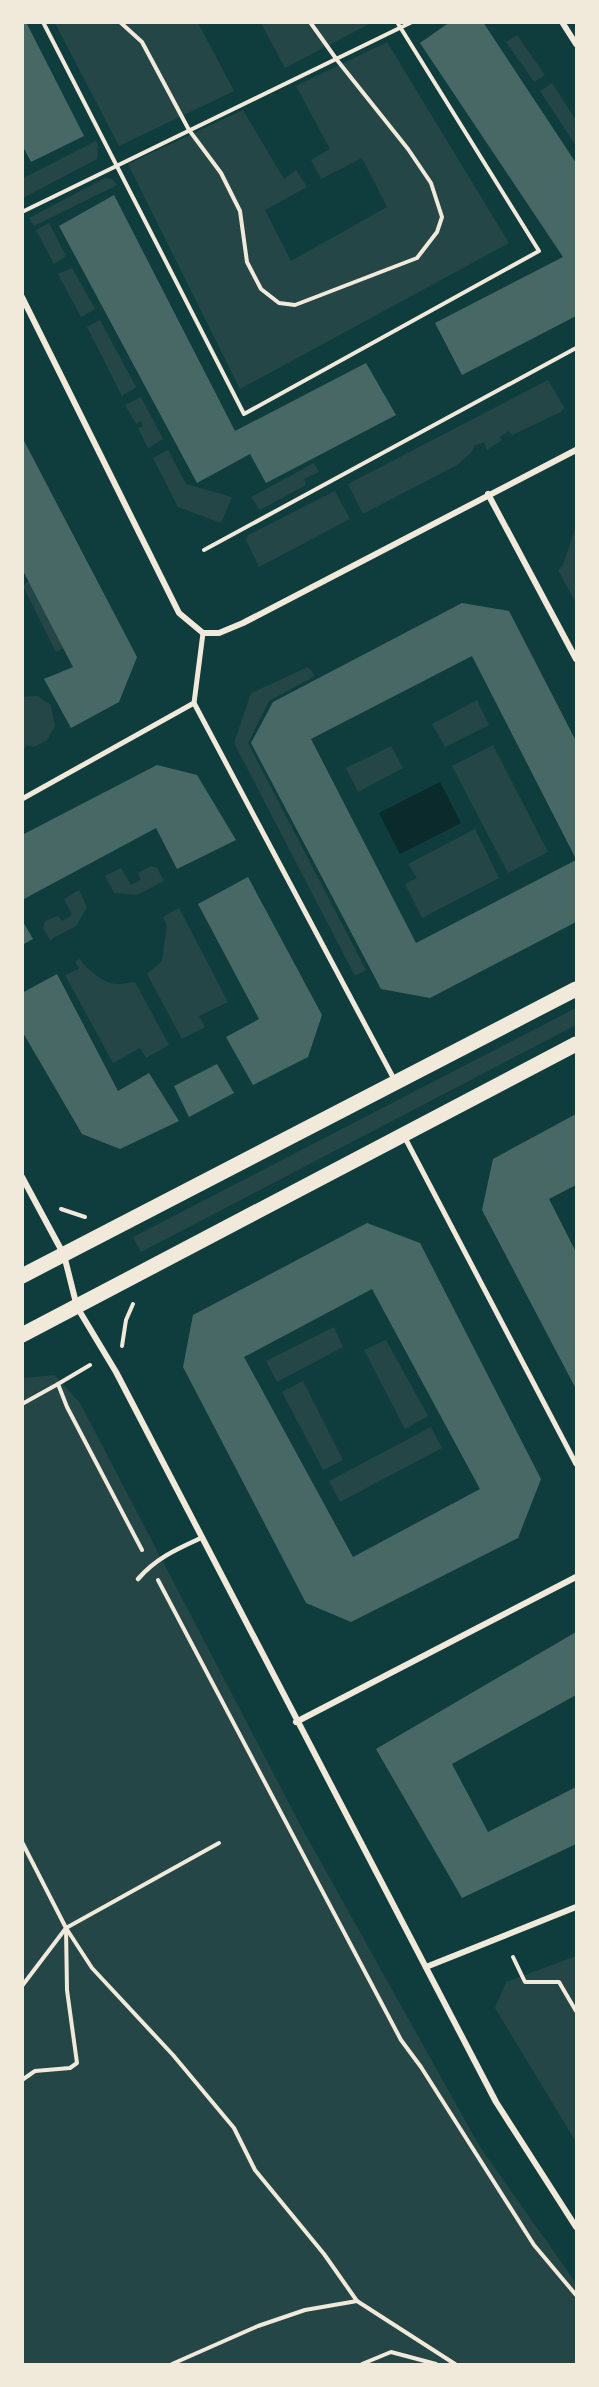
<svg xmlns="http://www.w3.org/2000/svg" width="599" height="2387" viewBox="0 0 599 2387" font-family="Figtree,sans-serif">
	<style>
		.green { fill: #244646 }
		.water { fill: #0a2a2b }
		.building { fill: #486865; fill-rule: evenodd }
		.lines { fill: none; stroke-linecap: round; stroke-linejoin: round }
		.path { stroke: #f1e9da; stroke-width: 4 }
		.service { stroke: #f1e9da; stroke-width: 4.5 }
		.pedestrian { stroke: #f1e9da; stroke-width: 5 }
		.minor { stroke: #f1e9da; stroke-width: 6 }
		.primary { stroke: #f1e9da; stroke-width: 15 }
	</style>
	<rect width="100%" height="100%" fill="#0f3d3e"/>
	<!-- green -->
	<g class="green">
		<path d="M373 22 285 68 261 23Z"/>
		<path d="M55 23H198L234 91 119 146Z"/>
		<path d="M517 35 545 75 534 82 506 42Z"/>
		<path d="M387 42 509 243 240 389 128 164 243 110 284 179 296 170 307 187 265 210 291 261 387 207 362 158 321 179 311 160 330 149 296 86Z"/>
		<path d="M552 83 576 120V146L540 91Z"/>
		<path d="M96 141 98 145 97 159 23 198V178Z"/>
		<path d="M105 178 112 179 117 185 34 226 29 218Z"/>
		<path d="M49 223 66 256 54 264 36 230Z"/>
		<path d="M72 268 95 309 81 317 58 274Z"/>
		<path d="M100 320 136 387 122 396 87 327Z"/>
		<path d="M548 380 564 407 561 412 512 435 509 431 500 437 502 440 487 450 484 442 474 446 472 452 457 465 363 514 348 484Z"/>
		<path d="M141 397 163 439 148 448 138 428 143 426 141 421 136 424 125 405Z"/>
		<path d="M168 450 186 484 232 497 221 523 178 507 153 458Z"/>
		<path d="M314 463 319 472 304 479 306 485 260 510 251 497Z"/>
		<path d="M335 491 350 519 259 567 246 540 248 535Z"/>
		<path d="M576 526V603L558 570 563 565Z"/>
		<path d="M29 581 63 648 56 652 23 586Z"/>
		<path d="M308 667 315 676 269 701 248 743 366 970 355 976 234 743 251 693Z"/>
		<path d="M37 696 51 705 55 726 47 740 34 747 27 745 23 750V697Z"/>
		<path d="M477 700 489 725 445 747 432 724Z"/>
		<path d="M493 745 548 852 508 873 452 766Z"/>
		<path d="M391 746 403 768 358 792 346 768Z"/>
		<path d="M475 829 499 878 422 918 405 884 417 878 408 864Z"/>
		<path d="M151 866 157 868 164 881 137 895 114 893 105 876 121 868 131 885 141 880 138 873Z"/>
		<path d="M79 890 87 907 76 926 50 940 43 928 45 921 58 916 62 921 72 915 64 899Z"/>
		<path d="M179 908 228 1002 199 1016 205 1027 182 1039 147 974 162 961 167 926 163 917Z"/>
		<path d="M80 959C87 970 105 985 120 984 125 984 129 982 135 982L169 1045 146 1058 140 1048 113 1063 65 975 79 969 75 961Z"/>
		<path d="M576 1008V1025L141 1252 133 1237Z"/>
		<path d="M334 1327 343 1347 277 1382 266 1361Z"/>
		<path d="M386 1340 428 1416 405 1429 364 1350Z"/>
		<path d="M55 1375 80 1403 304 1832 480 2147 576 2283V2364H23L22 1378Z"/>
		<path d="M303 1381 343 1460 323 1470 282 1392Z"/>
		<path d="M431 1427 442 1448 340 1502 329 1481Z"/>
		<path d="M576 1956V2142L495 2008 506 1982Z"/>
	</g>
	<!-- water -->
	<path class="water" d="M440 782 461 823 400 854 379 813Z"/>
	<!-- building -->
	<g class="building">
		<path d="M22 22H26L84 136 31 162 22 145Z"/>
		<path d="M450 22H483L576 163V316L462 375 435 323 563 257 420 43Z"/>
		<path d="M114 195 235 431 366 363 396 415 266 483 250 454 197 483 59 226Z"/>
		<path d="M22 437 137 657 119 702 71 728 44 679 73 667 22 569Z"/>
		<path d="M462 603 509 611 576 741V859L472 656 311 739 416 943 576 860V922L430 998 381 989 251 743 273 702Z"/>
		<path d="M157 765 197 775 236 840 177 869 156 828 22 900V835Z"/>
		<path d="M248 877 322 1015 308 1057 253 1085 226 1037 259 1019 198 904Z"/>
		<path d="M22 920 33 939 22 945Z"/>
		<path d="M57 974 118 1091 149 1073 179 1121 120 1149 82 1134 22 1031V993Z"/>
		<path d="M217 1064 234 1093 189 1117 174 1086Z"/>
		<path d="M576 1114V1185L549 1199 576 1252V1389L482 1210 493 1159Z"/>
		<path d="M367 1223 420 1243 541 1479 518 1538 351 1622 306 1603 183 1367 193 1315ZM372 1289 480 1489 353 1557 244 1357Z"/>
		<path d="M576 1632V1695L452 1764 488 1832 576 1787V1844L462 1898 376 1749Z"/>
	</g>
	<g class="lines">
		<!-- path -->
		<g class="path">
			<path d="M43 22 244 414 539 251 397 22"/>
			<path d="M120 22 142 42 189 130 221 173 240 211 247 262 261 289 279 303 295 305 417 258 437 232 442 217 431 183 408 149 337 60 310 22"/>
			<path d="M22 212 412 22"/>
			<path d="M204 550 576 348"/>
			<path d="M61 1209 85 1217"/>
			<path d="M122 1346 126 1320 133 1304"/>
			<path d="M90 1365 58 1384 67 1407 142 1550"/>
			<path d="M22 1404 58 1384"/>
			<path d="M158 1580 401 2040 421 2067 534 2245 576 2295"/>
			<path d="M22 1842 66 1928 92 1968 173 2055 234 2128 255 2170 324 2254 357 2301"/>
			<path d="M513 1957 525 1982H559L576 2011"/>
			<path d="M22 1986 66 1928 219 1843"/>
			<path d="M22 2080 35 2071 70 2068 77 2063 67 1990 66 1928"/>
			<path d="M172 2364 258 2326 305 2310 357 2301 455 2364"/>
			<path d="M362 2364 391 2352 436 2364"/>
		</g>
		<!-- service -->
		<path class="service" d="M138 1579C156 1558 177 1549 201 1538"/>
		<!-- pedestrian -->
		<g class="pedestrian">
			<path d="M203 633 194 703 395 1081"/>
			<path d="M22 799 194 703"/>
			<path d="M404 1136 576 1464"/>
		</g>
		<!-- minor -->
		<g class="minor">
			<path d="M562 22 576 44"/>
			<path d="M22 297 179 613 203 633H219L243 623 576 450"/>
			<path d="M488 494 576 659"/>
			<path d="M22 1177 64 1255 77 1307 116 1372 496 2102 576 2227"/>
			<path d="M296 1722 576 1577"/>
			<path d="M426 1967 576 1907"/>
		</g>
		<!-- primary -->
		<g class="primary">
			<path d="M22 1276 576 989"/>
			<path d="M22 1335 576 1044"/>
		</g>
	</g>
	<!-- border -->
	<rect width="599" height="2387" fill="none" stroke="#f1e9da" stroke-width="48"/>
</svg>
